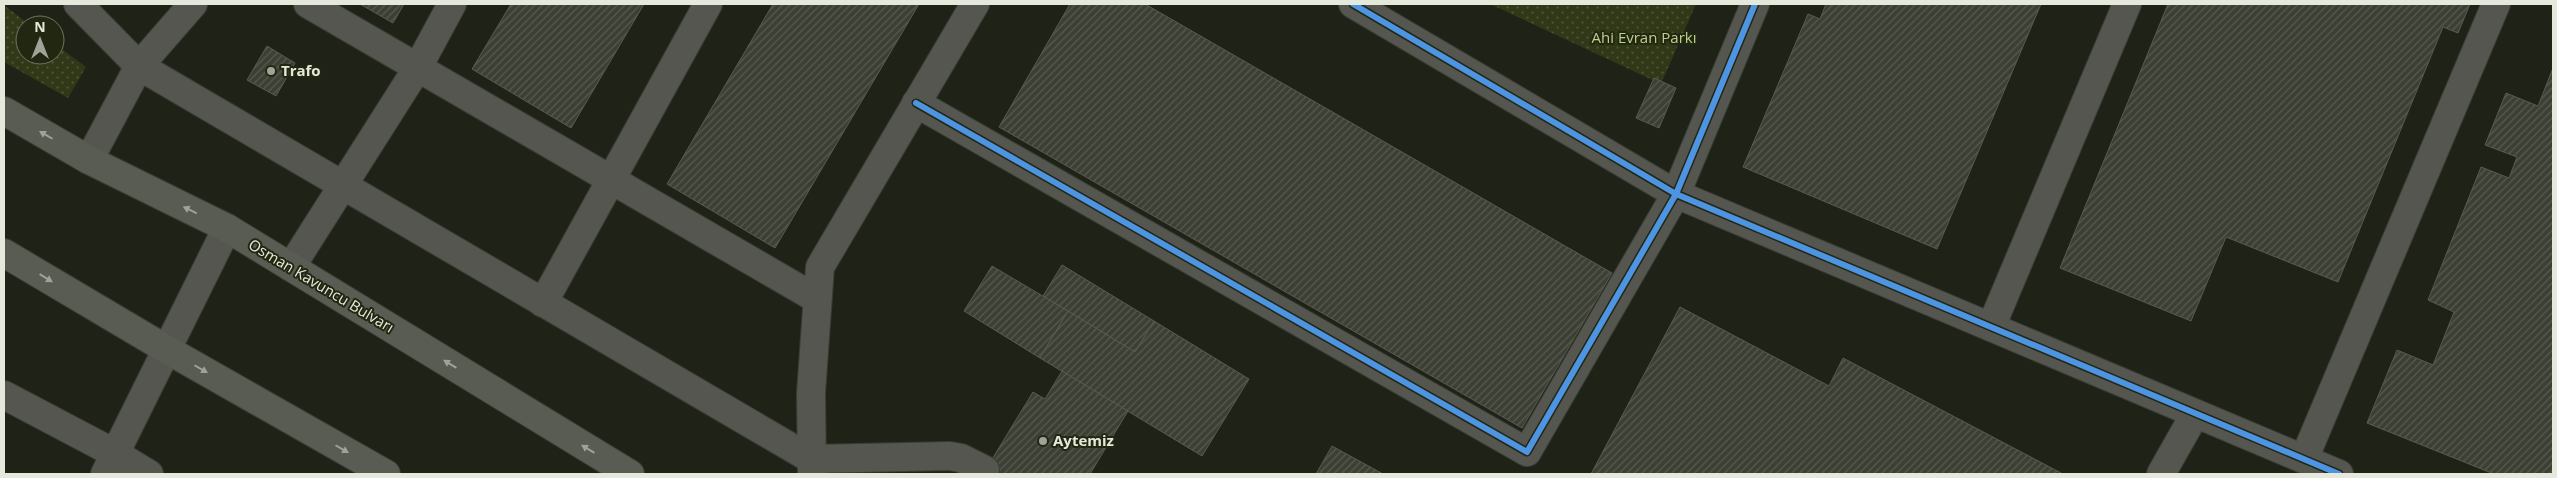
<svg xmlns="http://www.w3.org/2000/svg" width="2557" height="478" viewBox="0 0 2557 478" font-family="'Open Sans',sans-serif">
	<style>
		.grass { fill: url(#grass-dots) }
		.building { fill: url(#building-hatch); stroke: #585b51 }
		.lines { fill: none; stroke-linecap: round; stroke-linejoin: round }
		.minor-casing { stroke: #3a3d33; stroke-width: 30 }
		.highway-casing { stroke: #3a3d33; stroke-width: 30 }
		.minor { stroke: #555650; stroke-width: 28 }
		.highway { stroke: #595c52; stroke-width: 28 }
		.cycleway-casing { stroke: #222712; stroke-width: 9 }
		.cycleway { stroke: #4d94e3; stroke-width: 6 }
		.oneway { fill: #9fa297 }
		.poi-dot { fill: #a0a397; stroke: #222712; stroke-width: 2 }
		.labels { text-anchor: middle; stroke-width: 4; stroke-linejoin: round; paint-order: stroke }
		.park-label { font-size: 15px; fill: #bdd08d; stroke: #222712 }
		.poi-label { font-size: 15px; font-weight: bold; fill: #e5e9dc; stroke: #222712; text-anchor: start }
		.street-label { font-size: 15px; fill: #e5e9dc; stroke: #222712 }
	</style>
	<defs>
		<pattern id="grass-dots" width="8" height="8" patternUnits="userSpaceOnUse" patternTransform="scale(1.25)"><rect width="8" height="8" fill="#303818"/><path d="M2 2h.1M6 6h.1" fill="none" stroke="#4e5539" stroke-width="1.8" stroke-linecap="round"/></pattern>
		<pattern id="building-hatch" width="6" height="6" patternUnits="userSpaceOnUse" patternTransform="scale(1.25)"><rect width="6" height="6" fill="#3c3f33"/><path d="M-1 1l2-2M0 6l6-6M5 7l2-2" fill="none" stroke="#585b50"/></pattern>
	</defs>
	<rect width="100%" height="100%" fill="#1f2217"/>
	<!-- grass -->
	<g class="grass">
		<path d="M1490 4H1696L1661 84Z"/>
		<path d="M4 5 30 25H25V55H55V44L86 67 68 98 4 62Z"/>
	</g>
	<!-- building -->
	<g class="building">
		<path d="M360 4H404L393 23Z"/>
		<path d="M511 4H644L571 128 472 69Z"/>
		<path d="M773 4H919L775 248 667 184Z"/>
		<path d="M1070 4H1145L1612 273 1522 428 999 127Z"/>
		<path d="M1826 4H2041L1937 249 1743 167 1808 14 1820 19Z"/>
		<path d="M2168 4H2470L2458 33 2443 27 2338 282 2226 237 2191 321 2060 268Z"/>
		<path d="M267 46 295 63 276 96 247 80Z"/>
		<path d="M2553 68V474H2494L2367 423 2397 350 2433 365 2454 312 2428 300 2481 167 2509 178 2517 157 2485 145 2506 93 2538 106Z"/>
		<path d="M1654 78 1676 88 1659 128 1636 118Z"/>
		<path d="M1062 265 1154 321 1135 352 1043 296Z"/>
		<path d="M992 266 1068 311 1040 358 964 311Z"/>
		<path d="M1680 307 1829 386 1843 358 2063 474H1591Z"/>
		<path d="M1068 311 1135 352 1154 321 1249 379 1202 456 1040 358Z"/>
		<path d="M1062 371 1128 411 1090 474H983L1033 392 1045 399Z"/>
		<path d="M1332 446 1383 474H1316Z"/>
	</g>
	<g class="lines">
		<!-- minor casing -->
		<g class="minor-casing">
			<g id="minor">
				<path d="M78 4 139 66 811 459 950 456 961 458 985 470"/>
				<path d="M308 4 817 299"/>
				<path d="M1353 4 1676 194 2339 474"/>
				<path d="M916 103 1527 452 1676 194 1755 4"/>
				<path d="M89 160 139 66 193 4"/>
				<path d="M291 267 418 67 452 4"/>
				<path d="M543 303 708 4"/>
				<path d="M1991 327 2127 4"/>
				<path d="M4 395 116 454 149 474"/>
				<path d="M2304 459 2496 4"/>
				<path d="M105 474 227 228"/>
				<path d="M812 474 811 393 820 267 975 4"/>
				<path d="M2161 474 2195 414"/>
			</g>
		</g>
		<!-- highway casing -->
		<g class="highway-casing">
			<g id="highway">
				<path d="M4 111 89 160 227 228 630 474"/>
				<path d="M4 253 166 349 386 474"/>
			</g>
		</g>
		<!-- minor -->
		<use href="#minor" class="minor"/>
		<!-- highway -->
		<use href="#highway" class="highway"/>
		<!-- cycleway casing -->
		<g class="cycleway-casing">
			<g id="cycleway">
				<path d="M1353 4 1676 194 2339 474"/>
				<path d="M916 103 1527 452 1676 194 1755 4"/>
			</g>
		</g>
		<!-- cycleway -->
		<use href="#cycleway" class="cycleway"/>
	</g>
	<!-- one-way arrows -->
	<defs><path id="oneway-solid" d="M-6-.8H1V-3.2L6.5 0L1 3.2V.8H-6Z" transform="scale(1.25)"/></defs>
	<g class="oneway">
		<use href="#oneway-solid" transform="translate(46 135) rotate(-150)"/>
		<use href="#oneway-solid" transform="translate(190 210) rotate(-154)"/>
		<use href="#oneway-solid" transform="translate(46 278) rotate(31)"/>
		<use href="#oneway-solid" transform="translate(450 364) rotate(-149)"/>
		<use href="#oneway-solid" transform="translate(201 369) rotate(30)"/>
		<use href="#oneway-solid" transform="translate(342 449) rotate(30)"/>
		<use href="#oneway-solid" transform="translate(588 449) rotate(-149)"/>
	</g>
	<!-- markers -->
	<g class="poi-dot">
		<circle cx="271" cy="71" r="5"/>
		<circle cx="1043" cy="441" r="5"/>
	</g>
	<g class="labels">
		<!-- park labels -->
		<g class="park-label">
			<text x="1644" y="43">Ahi Evran Parkı</text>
		</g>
		<!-- poi labels -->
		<g class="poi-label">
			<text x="281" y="76">Trafo</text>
			<text x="1053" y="446">Aytemiz</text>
		</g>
		<!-- street labels -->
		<g class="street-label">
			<text transform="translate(321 286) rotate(31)" y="5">Osman Kavuncu Bulvarı</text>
		</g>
	</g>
	<!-- border -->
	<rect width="2557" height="478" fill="none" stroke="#e5e9dc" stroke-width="10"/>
	<!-- north arrow -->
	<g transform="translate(40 40)"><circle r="24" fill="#222712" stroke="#707563"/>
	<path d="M0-4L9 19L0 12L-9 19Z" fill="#a0a397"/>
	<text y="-8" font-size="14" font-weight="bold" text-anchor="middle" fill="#e5e9dc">N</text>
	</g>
</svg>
